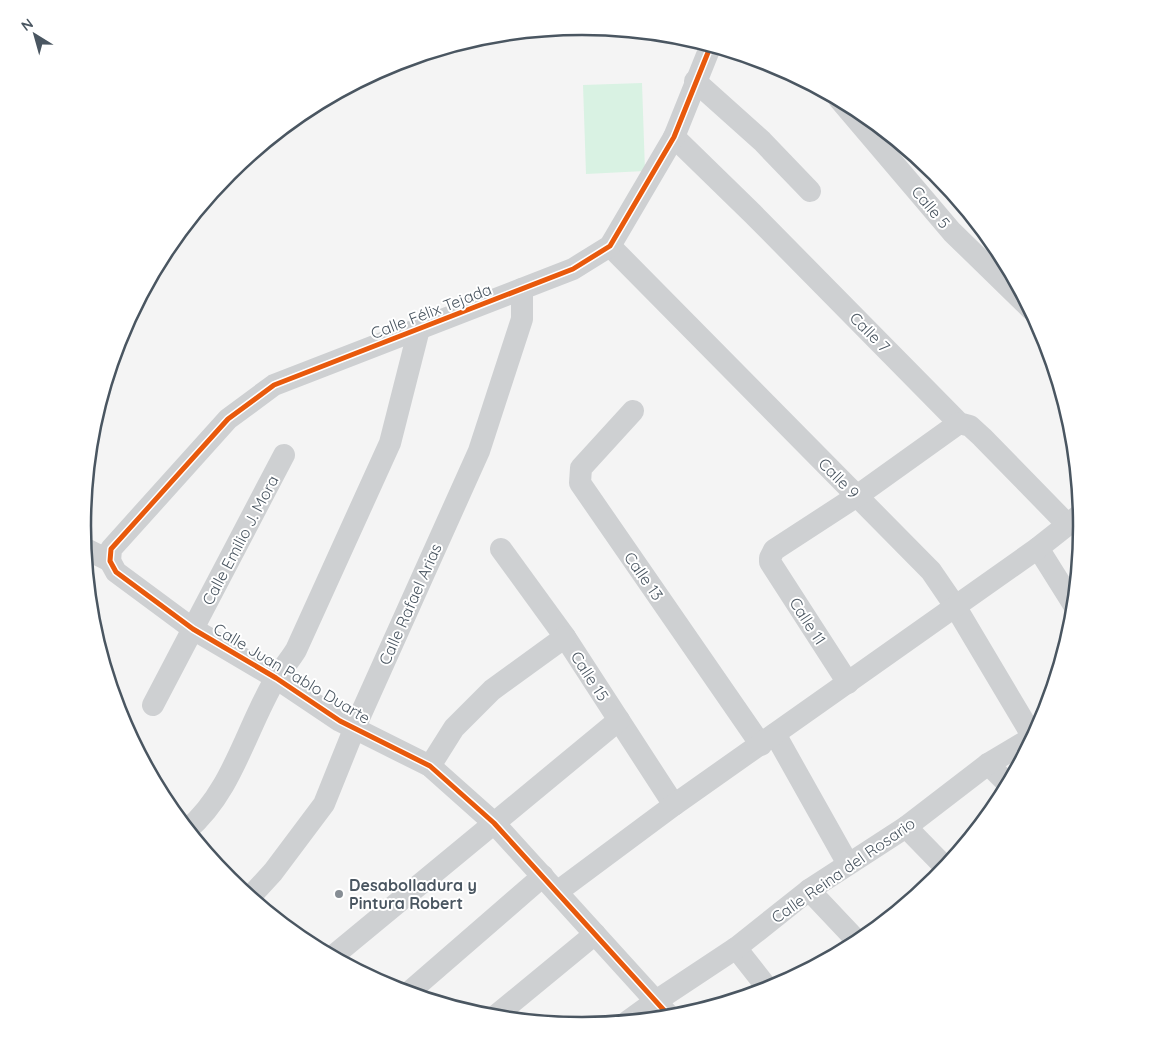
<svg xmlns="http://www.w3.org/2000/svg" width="1165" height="1053" viewBox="0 0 1165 1053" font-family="Quicksand,sans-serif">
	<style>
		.green { fill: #d9f2e3 }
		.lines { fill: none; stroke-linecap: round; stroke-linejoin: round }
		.minor { stroke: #ced0d2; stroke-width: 22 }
		.cycleway-casing { stroke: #fff; stroke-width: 8 }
		.cycleway { stroke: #e8590c; stroke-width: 5 }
		.poi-dot { fill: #868d94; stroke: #fff; stroke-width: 2 }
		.labels { text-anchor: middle; stroke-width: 4; stroke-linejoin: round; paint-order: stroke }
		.street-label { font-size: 16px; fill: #4a5661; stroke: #fff }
		.poi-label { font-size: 16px; font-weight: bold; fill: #4a5661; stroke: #fff; text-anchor: start }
		.rim { fill: none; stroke: #4a5661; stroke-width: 2.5 }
	</style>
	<rect width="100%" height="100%" fill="#f4f4f4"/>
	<!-- green -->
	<path class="green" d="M642 83 645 171 586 174 583 85Z"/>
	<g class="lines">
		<!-- minor -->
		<g class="minor">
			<path d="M695 81 762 141 810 191"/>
			<path d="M839 99 952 232 1031 309"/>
			<path d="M674 137 753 214 959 423 970 426 982 437 1067 524"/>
			<path d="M610 246 931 571 955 606 1033 737"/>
			<path d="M633 411 581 468 580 483 761 745"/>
			<path d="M84 548 110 561"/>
			<path d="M1038 548 1075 607"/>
			<path d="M501 549 565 637 674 805"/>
			<path d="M110 561 111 549 228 419 274 385 573 269 610 246 674 137 711 45"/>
			<path d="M110 561 116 572 193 629 276 678 340 721 430 766 494 823 671 1018"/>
			<path d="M848 683 770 562V558L774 550 857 496 959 423"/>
			<path d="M153 705 284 455"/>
			<path d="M775 734 848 864"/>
			<path d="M988 764 1009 785"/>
			<path d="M430 766 454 728 492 690 565 637"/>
			<path d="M906 827 946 868"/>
			<path d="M187 830C233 791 246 728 276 678 282 669 290 660 296 650L390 443 419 329"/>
			<path d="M809 890 859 943"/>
			<path d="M557 892 674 805 1038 548 1081 514"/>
			<path d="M250 897 273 872 324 804 355 727 479 451 522 319V289"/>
			<path d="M736 948 769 990"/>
			<path d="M332 957 619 720"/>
			<path d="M407 994 543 876"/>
			<path d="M493 1018 595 934"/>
			<path d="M627 1022 656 1001 736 948 809 890 906 827 988 764 1035 736"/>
		</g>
		<!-- cycleway casing -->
		<g class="cycleway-casing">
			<path id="cycleway" d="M671 1018 494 823 430 766 340 721 276 678 193 629 116 572 110 561 111 549 228 419 274 385 573 269 610 246 674 137 711 45"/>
		</g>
		<!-- cycleway -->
		<use href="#cycleway" class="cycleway"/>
	</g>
	<!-- markers -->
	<circle class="poi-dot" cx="339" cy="894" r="5"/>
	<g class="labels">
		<!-- street labels -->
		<g class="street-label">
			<text transform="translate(931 207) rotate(50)" y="6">Calle 5</text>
			<text transform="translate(431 311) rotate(-21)" y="6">Calle Félix Tejada</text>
			<text transform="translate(870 332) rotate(45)" y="6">Calle 7</text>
			<text transform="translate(839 478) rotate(45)" y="6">Calle 9</text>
			<text transform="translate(240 540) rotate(-62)" y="6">Calle Emilio J. Mora</text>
			<text transform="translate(644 576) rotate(55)" y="6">Calle 13</text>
			<text transform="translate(410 604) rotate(-66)" y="6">Calle Rafael Arias</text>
			<text transform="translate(808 621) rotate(57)" y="6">Calle 11</text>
			<text transform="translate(292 673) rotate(31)" y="6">Calle Juan Pablo Duarte</text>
			<text transform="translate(590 676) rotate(57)" y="6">Calle 15</text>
			<text transform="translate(843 870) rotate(-35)" y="6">Calle Reina del Rosario</text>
		</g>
		<!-- poi labels -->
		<g class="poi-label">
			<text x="349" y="891">Desabolladura y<tspan x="349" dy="18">Pintura Robert</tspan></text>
		</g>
	</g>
	<!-- crop -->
	<path d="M0 0H1165V1053H0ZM91 526a491 491 0 1 1 982 0a491 491 0 1 1-982 0Z" fill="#fff" fill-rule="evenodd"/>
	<path class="rim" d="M91 526a491 491 0 1 1 982 0a491 491 0 1 1-982 0Z"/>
	<!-- north arrow -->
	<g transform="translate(35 35) rotate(323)" stroke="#ffffff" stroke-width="4" paint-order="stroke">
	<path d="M0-4L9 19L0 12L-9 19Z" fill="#4a5661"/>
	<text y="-8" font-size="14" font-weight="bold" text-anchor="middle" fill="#4a5661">N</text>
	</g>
</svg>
